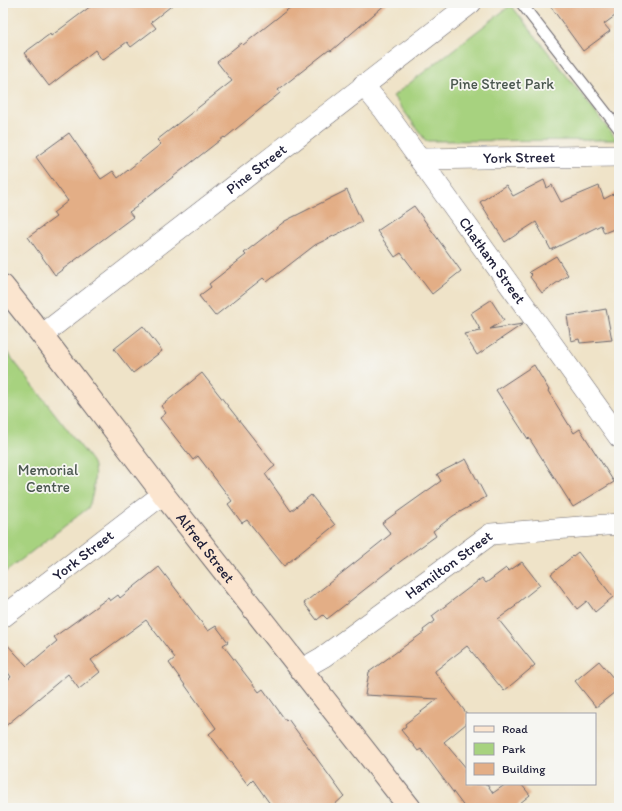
<svg xmlns="http://www.w3.org/2000/svg" width="622" height="811" viewBox="0 0 622 811" font-family="Itim,sans-serif">
	<style>
		.green { fill: #a7d27f; stroke: #647a5d }
		.building { fill: #e3ae86 }
		.lines { fill: none; stroke-linecap: round; stroke-linejoin: round }
		.lane-casing { stroke: #6a666c; stroke-width: 12 }
		.street-casing { stroke: #6a666c; stroke-width: 22 }
		.secondary-casing { stroke: #6a666c; stroke-width: 24 }
		.lane { stroke: #fff; stroke-width: 10 }
		.street { stroke: #fff; stroke-width: 21 }
		.secondary { stroke: #fbe5cf; stroke-width: 22 }
		.labels { text-anchor: middle; stroke-width: 3.5; stroke-linejoin: round; paint-order: stroke }
		.park-label { font-size: 15px; fill: #4a574f; stroke: #f6f6f2 }
		.street-label { font-size: 15px; fill: #22223b; stroke: #f6f6f2 }
	</style>
	<rect width="100%" height="100%" fill="#f6f6f2"/>
	<filter id="ink" filterUnits="userSpaceOnUse"><feTurbulence type="fractalNoise" baseFrequency=".025" numOctaves="2"/><feDisplacementMap in="SourceGraphic" scale="8" xChannelSelector="R" yChannelSelector="G"/><feConvolveMatrix kernelMatrix="1 2 1 2 8 2 1 2 1" color-interpolation-filters="sRGB"/></filter>
	<filter id="wash" filterUnits="userSpaceOnUse"><feTurbulence type="fractalNoise" baseFrequency=".012" numOctaves="4" result="noise"/><feDisplacementMap in="SourceGraphic" scale="16" xChannelSelector="R" yChannelSelector="G"/><feGaussianBlur stdDeviation="0.9" result="paint"/><feColorMatrix in="noise" values="0 0 0 0 0 0 0 0 0 0 0 0 0 0 0 0 0 1.4 0 .05"/><feComposite in="paint" operator="in"/></filter>
	<g filter="url(#wash)">
		<rect width="100%" height="100%" fill="#efe3c8"/>
		<!-- green -->
		<g class="green">
			<path d="M511 5 617 140 426 141 393 96Z"/>
			<path d="M3 347 88 456C90 459 94 463 94 467 96 477 93 498 88 508L3 574Z"/>
		</g>
		<g id="blocks">
			<!-- building -->
			<g class="building">
				<path d="M95 3H175L151 22 156 28 131 47 127 42 102 60 95 50 49 86 24 53 50 34 51 36Z"/>
				<path d="M296 3H387L331 51 329 50 278 90 280 93 225 138 224 137 137 205 138 206 129 212 133 217 55 275 28 237 56 217 53 213 68 201 36 157 69 133 101 179 113 171 118 178 161 144 157 140 232 81 217 62 241 43 243 45Z"/>
				<path d="M548 3H619V13L604 24 610 31 583 51Z"/>
				<path d="M544 180 547 188 552 185 561 202 599 186 604 199 619 191V227L604 233 601 225 551 250 536 222 505 242 480 202 506 185 513 196Z"/>
				<path d="M347 190 362 222 315 245 267 282 263 278 215 316 199 296 211 287 209 284 246 255 244 253 285 221Z"/>
				<path d="M414 206 461 271 432 294 401 253 395 257 377 231Z"/>
				<path d="M556 256 568 275 542 293 530 277 532 275 529 272Z"/>
				<path d="M491 300 504 320 490 329 523 324 477 355 464 334 481 331 471 313Z"/>
				<path d="M606 309 612 340 580 343 579 339 571 341 567 316Z"/>
				<path d="M143 326 162 351 133 373 114 349Z"/>
				<path d="M534 365 549 390 548 391 574 433 580 429 614 482 573 507 529 438 528 439 496 390Z"/>
				<path d="M202 373 275 466 265 474 291 511 311 495 335 525 284 566 247 520 242 523 228 504 232 501 198 456 193 460 160 418 166 413 161 406Z"/>
				<path d="M466 459 486 497 453 516 433 531 436 536 401 561 327 619 323 615 317 620 304 603 391 534 382 523 441 481 437 474Z"/>
				<path d="M578 552 613 597 595 612 587 601 577 609 551 574Z"/>
				<path d="M522 562 540 585 515 605 516 606 498 619 535 665 504 691 467 646 435 671V672L467 714V723L444 742 467 769V784H487L493 793 506 784H521L530 795 514 808H465L421 749 418 751 401 730 406 726 405 724 438 699 365 695 369 672 424 632 423 630 435 621 432 616 482 578 486 583 506 568 509 571Z"/>
				<path d="M159 567 208 631 216 626 228 642 223 645 259 692 263 689 286 721 288 719 344 796 331 808H273L253 780 248 785 209 734 216 728 169 663 175 658 146 620 91 660 100 672 79 689 68 674 3 728V684L11 677 3 665V640L27 666 57 641 54 637 108 598 110 601 118 595 120 598Z"/>
				<path d="M599 661 619 685V689L596 707 575 681Z"/>
			</g>
		</g>
	</g>
	<g filter="url(#ink)">
		<use href="#blocks" fill-opacity="0" stroke="#6a666c" stroke-width="1"/>
		<g class="lines">
			<!-- lane casing -->
			<g class="lane-casing">
				<path id="lane" d="M521 3 619 129"/>
			</g>
			<!-- street casing -->
			<g class="street-casing">
				<g id="street">
					<path id="s1" d="M363 85 384 110 619 437"/>
					<path id="s2" d="M419 159 619 156"/>
					<path id="s3" d="M42 335 471 3"/>
					<path id="s4" d="M3 617 163 494"/>
					<path id="s5" d="M302 669 323 657 491 534 619 524"/>
				</g>
			</g>
			<!-- secondary casing -->
			<g class="secondary-casing">
				<g id="secondary">
					<path id="s6" d="M3 286 42 335 163 494 410 808"/>
				</g>
			</g>
			<!-- lane -->
			<use href="#lane" class="lane"/>
			<!-- street -->
			<use href="#street" class="street"/>
			<!-- secondary -->
			<use href="#secondary" class="secondary"/>
		</g>
	</g>
	<g class="labels">
		<!-- park labels -->
		<g class="park-label">
			<text x="502" y="89">Pine Street Park</text>
			<text x="48" y="475">Memorial<tspan x="48" dy="17">Centre</tspan></text>
		</g>
		<!-- street labels -->
		<g class="street-label">
			<text dy="5" stroke="none"><textPath href="#s2" startOffset="100">York Street</textPath></text>
			<text dy="5" stroke="none"><textPath href="#s3" startOffset="271">Pine Street</textPath></text>
			<text dy="5" stroke="none"><textPath href="#s1" startOffset="218">Chatham Street</textPath></text>
			<text dy="5" stroke="none"><textPath href="#s6" startOffset="331">Alfred Street</textPath></text>
			<text dy="5" stroke="none"><textPath href="#s4" startOffset="101">York Street</textPath></text>
			<text dy="5" stroke="none"><textPath href="#s5" startOffset="180">Hamilton Street</textPath></text>
		</g>
	</g>
	<!-- margin -->
	<rect width="622" height="811" fill="none" stroke="#f6f6f2" stroke-width="16"/>
	<!-- legend -->
	<rect x="466" y="713" width="130" height="72" fill="#f6f6f2" stroke="#a1a1a9"/>
	<rect x="474" y="726" width="20" height="6" fill="#fbe5cf" stroke="#a1a1a9"/>
	<text x="502" y="733" font-size="12" fill="#22223b">Road</text>
	<rect x="474" y="743" width="20" height="12" fill="#a7d27f" stroke="#a1a1a9"/>
	<text x="502" y="753" font-size="12" fill="#22223b">Park</text>
	<rect x="474" y="763" width="20" height="12" fill="#e3ae86" stroke="#a1a1a9"/>
	<text x="502" y="773" font-size="12" fill="#22223b">Building</text>
</svg>
